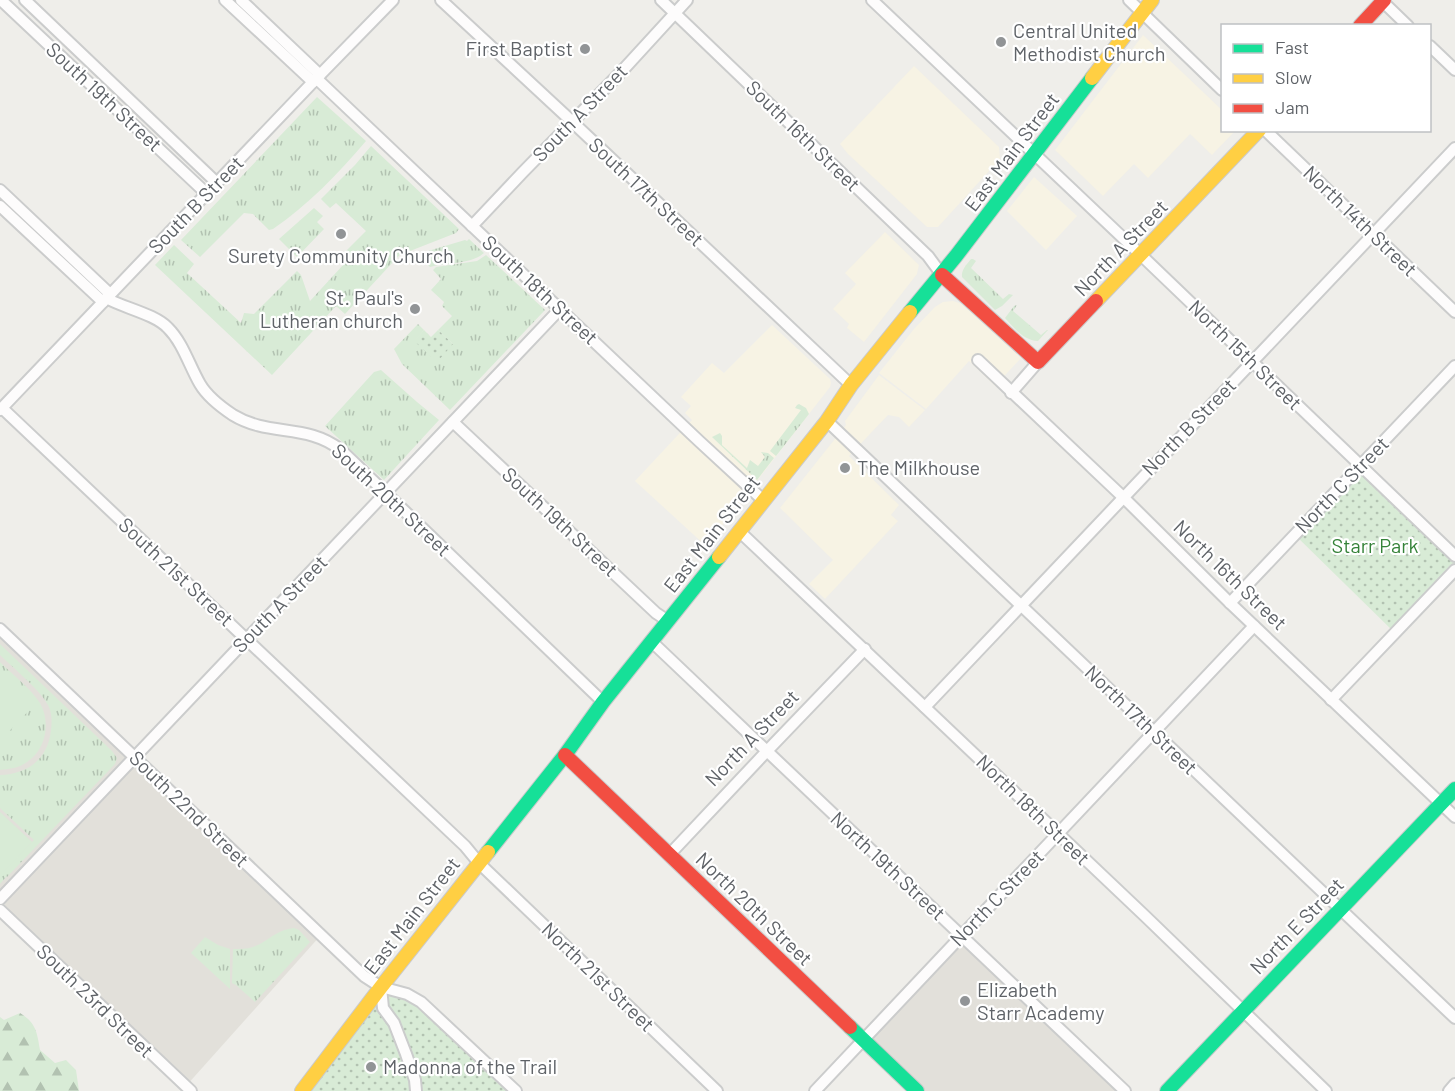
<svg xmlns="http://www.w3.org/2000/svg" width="1455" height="1091" viewBox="0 0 1455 1091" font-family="Barlow,sans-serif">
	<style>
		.commercial { fill: #f7f3e4 }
		.education { fill: #e2e0da }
		.grass { fill: url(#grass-tufts) }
		.forest { fill: url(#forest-firs) }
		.park { fill: url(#park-dots) }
		.garden { fill: #d8ebd6 }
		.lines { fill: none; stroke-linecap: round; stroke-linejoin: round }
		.street-casing { stroke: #cbcccc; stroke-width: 14 }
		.fast-casing { stroke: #cacacb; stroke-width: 16 }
		.slow-casing { stroke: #cacacb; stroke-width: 16 }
		.jam-casing { stroke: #cacacb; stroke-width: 16 }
		.street { stroke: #fdfcfc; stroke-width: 10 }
		.fast { stroke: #16e098; stroke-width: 14 }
		.slow { stroke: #ffcf43; stroke-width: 14 }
		.jam { stroke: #f24e42; stroke-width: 14 }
		.poi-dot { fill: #919496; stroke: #fff; stroke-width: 2 }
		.labels { text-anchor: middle; stroke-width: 4.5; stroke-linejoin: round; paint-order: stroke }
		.poi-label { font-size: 20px; fill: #5f6368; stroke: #fff; text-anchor: start }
		.street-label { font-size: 20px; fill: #5f6368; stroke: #fff }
		.park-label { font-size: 20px; fill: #348238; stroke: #fff }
	</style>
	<defs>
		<pattern id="grass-tufts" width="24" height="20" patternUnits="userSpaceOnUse" patternTransform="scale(1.5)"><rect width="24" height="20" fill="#d8ebd6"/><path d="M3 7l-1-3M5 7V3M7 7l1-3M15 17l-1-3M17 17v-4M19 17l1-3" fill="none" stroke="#b2c2b1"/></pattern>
		<pattern id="forest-firs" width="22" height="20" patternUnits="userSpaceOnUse" patternTransform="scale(1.5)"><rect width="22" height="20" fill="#d8ebd6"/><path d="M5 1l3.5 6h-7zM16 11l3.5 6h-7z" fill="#b2c2b1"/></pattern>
		<pattern id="park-dots" width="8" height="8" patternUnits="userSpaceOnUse" patternTransform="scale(1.5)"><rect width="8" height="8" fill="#d8ebd6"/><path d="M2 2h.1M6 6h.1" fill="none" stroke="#b2c2b1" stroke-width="1.8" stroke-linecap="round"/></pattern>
	</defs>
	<rect width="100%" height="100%" fill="#efeeea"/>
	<!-- commercial -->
	<g class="commercial">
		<path d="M1143 35 1222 110V130L1235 131 1212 155 1190 134 1148 178 1134 164 1103 196 1055 150Z"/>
		<path d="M914 66 999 147 1000 159 938 227H927L848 154 840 144Z"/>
		<path d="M1034 177 1077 216 1046 250 1007 211Z"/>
		<path d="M885 232 919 265 917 274 864 342 847 328 849 324 833 309 856 284 845 273Z"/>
		<path d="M953 301 962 304 1021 358 995 386 969 361 926 409 879 373 914 329 935 307 943 302Z"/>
		<path d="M772 325 830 379 831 383 830 387 706 546 635 481 692 420 685 413 691 406 681 397 712 363 724 373Z"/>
		<path d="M879 375 925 410 909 427 899 417 888 415 849 456 899 505 891 515 898 521 825 599 809 584 833 560 780 508 846 425 845 421Z"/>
	</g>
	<!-- education -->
	<g class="education">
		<path d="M0 629 321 935 186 1086 0 910Z"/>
		<path d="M961 935 1125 1091H917L863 1040Z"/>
	</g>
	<!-- grass -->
	<g class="grass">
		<path d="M317 97 366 141C338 174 308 205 273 229L269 230 253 214 244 213 200 257 181 240Z"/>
		<path d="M371 146 459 229 456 233 410 251 406 248 345 314 336 306 272 375 155 265 174 245 194 264 187 273 241 323 244 313 254 314 297 271 301 275 310 301 344 264 339 258 366 231 336 203 330 208 321 199 355 165Z"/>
		<path d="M314 208 323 216 317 222 324 229 297 257 279 239Z"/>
		<path d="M469 239 484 253C470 265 447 262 430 267L421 258 428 251 465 240 467 241Z"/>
		<path d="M486 255 545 310 450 410 402 364 394 349 418 324 424 330 415 341 453 344 438 330 452 316 442 306 444 302 431 290 441 279 433 270 436 267 477 261Z"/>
		<path d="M971 259H973L976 261 971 268 1003 299 1009 294 1013 295 1002 306 995 310 962 277C961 270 967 264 971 259Z"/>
		<path d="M1017 305 1013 311 1041 335 1047 330H1048L1038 341C1023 340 1014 328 1005 318L1014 306Z"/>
		<path d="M381 370 417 402 439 420 384 480 325 426 374 372Z"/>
		<path d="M799 404 806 408 809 414 776 456 770 451 801 410 795 408 797 405Z"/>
		<path d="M720 433 722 436V445L747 468 750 460 758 466 765 457 761 452 768 453 774 458 757 480 712 437Z"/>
		<path d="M0 644 112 751 117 758 115 764 7 877 5 876 6 877 0 884V872L2 873 34 840 0 808V775C28 774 48 759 51 730 52 722 52 714 49 707 42 691 13 668 0 655Z"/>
		<path d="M0 662C13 675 30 688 40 703 51 722 46 750 27 762 19 768 9 769 0 770Z"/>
		<path d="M294 928 299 930 310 942 255 1002 236 985 232 983 233 949C240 949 247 949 253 947 268 942 275 930 294 928Z"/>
		<path d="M205 937 218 945 230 949V989L191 953Z"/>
	</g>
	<!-- forest -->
	<path class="forest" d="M20 1013C36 1023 37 1032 40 1050L55 1063 66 1060 76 1070 79 1091H0V1017L4 1020Z"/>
	<!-- park -->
	<g class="park">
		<path d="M424 330 431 337 438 330 453 344 437 362 414 341Z"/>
		<path d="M1361 465 1455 556V570L1395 633 1295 535Z"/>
		<path d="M381 987 407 994 516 1091H302Z"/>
	</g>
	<!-- garden -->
	<g class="garden">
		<path d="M0 671 35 704 0 741Z"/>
		<path d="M0 812 32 842 2 874 0 872Z"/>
	</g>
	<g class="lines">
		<!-- street casing -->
		<g class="street-casing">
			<g id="street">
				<path d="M1 0 207 194"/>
				<path d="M25 0 217 183"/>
				<path d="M225 0 313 82"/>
				<path d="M241 0 320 75"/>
				<path d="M441 0 565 115 851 385"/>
				<path d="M661 0 928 256 942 275"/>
				<path d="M872 0 1141 255 1455 556"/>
				<path d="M1129 0 1222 90"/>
				<path d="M1381 0 1408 26"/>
				<path d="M1430 46 1455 70"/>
				<path d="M317 79 699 441 763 500"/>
				<path d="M1265 130 1455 312"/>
				<path d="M0 190 110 294"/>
				<path d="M0 206 103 302"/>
				<path d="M472 226 523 172 622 71 687 0"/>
				<path d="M106 298C124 308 155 314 168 328 183 343 189 365 200 384 207 396 221 407 233 415 269 437 307 423 341 450L603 702"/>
				<path d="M978 360 1123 497 1230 603 1455 817"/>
				<path d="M1011 393 1038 362"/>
				<path d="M2 408 465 846 479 863 717 1091"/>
				<path d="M0 410 313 82 393 0"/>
				<path d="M827 421 1455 1018"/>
				<path d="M453 422 656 613 668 621"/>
				<path d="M739 531 1145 916 1326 1091"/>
				<path d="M1230 603 1455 366"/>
				<path d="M0 629 364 976 381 987 407 994 421 1002 516 1091"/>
				<path d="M651 641 1125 1091"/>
				<path d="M1331 700 1455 570"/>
				<path d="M925 707 1455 148"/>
				<path d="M669 855 767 751 865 649"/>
				<path d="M0 899 560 309"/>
				<path d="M0 910 191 1091"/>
				<path d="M381 987 383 1008 394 1023 406 1054 415 1080 416 1091"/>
				<path d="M815 1091 1254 626"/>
				<path d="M1449 1091 1455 1084"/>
			</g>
		</g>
		<!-- fast casing -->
		<g class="fast-casing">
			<g id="fast">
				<path d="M910 312 956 256 1092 78"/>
				<path d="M488 852 565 755 603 702 719 557"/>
				<path d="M850 1027 917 1091"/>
				<path d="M1167 1091 1455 789"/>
			</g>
		</g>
		<!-- slow casing -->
		<g class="slow-casing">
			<g id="slow">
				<path d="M1092 78 1152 0"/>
				<path d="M1096 301 1259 130"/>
				<path d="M719 557 827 421 851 385 910 312"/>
				<path d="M302 1091 381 987 488 852"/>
			</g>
		</g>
		<!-- jam casing -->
		<g class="jam-casing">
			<g id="jam">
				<path d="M1360 26 1384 0"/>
				<path d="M942 275 1038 362 1096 301"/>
				<path d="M565 755 850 1027"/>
			</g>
		</g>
		<!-- street -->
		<use href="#street" class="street"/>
		<!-- fast -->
		<use href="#fast" class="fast"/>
		<!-- slow -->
		<use href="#slow" class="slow"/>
		<!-- jam -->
		<use href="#jam" class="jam"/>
	</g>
	<!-- markers -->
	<g class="poi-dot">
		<circle cx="1001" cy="42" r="6"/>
		<circle cx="585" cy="49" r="6"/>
		<circle cx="341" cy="234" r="6"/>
		<circle cx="415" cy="309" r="6"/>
		<circle cx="845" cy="468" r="6"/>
		<circle cx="965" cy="1001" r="6"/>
		<circle cx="371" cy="1067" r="6"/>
	</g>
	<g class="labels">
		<!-- poi labels -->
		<g class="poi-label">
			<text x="1013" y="38">Central United<tspan x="1013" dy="23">Methodist Church</tspan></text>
			<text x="573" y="56" text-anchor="end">First Baptist</text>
			<text x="341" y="263" text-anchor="middle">Surety Community Church</text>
			<text x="403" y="305" text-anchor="end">St. Paul's<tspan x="403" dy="23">Lutheran church</tspan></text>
			<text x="857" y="475">The Milkhouse</text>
			<text x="977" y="997">Elizabeth<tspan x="977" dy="23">Starr Academy</tspan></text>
			<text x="383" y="1074">Madonna of the Trail</text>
		</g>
		<!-- street labels -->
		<g class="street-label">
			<text transform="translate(104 97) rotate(43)" y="7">South 19th Street</text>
			<text transform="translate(580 113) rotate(-46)" y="7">South A Street</text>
			<text transform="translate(803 136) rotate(44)" y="7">South 16th Street</text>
			<text transform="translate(1012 152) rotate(-53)" y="7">East Main Street</text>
			<text transform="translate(646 192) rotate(43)" y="7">South 17th Street</text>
			<text transform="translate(196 205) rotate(-46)" y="7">South B Street</text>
			<text transform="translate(1360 221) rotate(44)" y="7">North 14th Street</text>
			<text transform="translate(1121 248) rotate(-46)" y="7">North A Street</text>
			<text transform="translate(540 290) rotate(43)" y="7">South 18th Street</text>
			<text transform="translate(1245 355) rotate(44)" y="7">North 15th Street</text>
			<text transform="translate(1189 427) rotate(-46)" y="7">North B Street</text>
			<text transform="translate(1342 485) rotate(-46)" y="7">North C Street</text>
			<text transform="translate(391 500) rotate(43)" y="7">South 20th Street</text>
			<text transform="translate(560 522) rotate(43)" y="7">South 19th Street</text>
			<text transform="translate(712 534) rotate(-52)" y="7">East Main Street</text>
			<text transform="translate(176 572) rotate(43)" y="7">South 21st Street</text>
			<text transform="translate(1230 575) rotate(44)" y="7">North 16th Street</text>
			<text transform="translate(280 604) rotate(-46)" y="7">South A Street</text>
			<text transform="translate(1141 720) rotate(44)" y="7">North 17th Street</text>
			<text transform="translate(752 738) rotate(-46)" y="7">North A Street</text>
			<text transform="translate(189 809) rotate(44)" y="7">South 22nd Street</text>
			<text transform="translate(1033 810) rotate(44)" y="7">North 18th Street</text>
			<text transform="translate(888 866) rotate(43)" y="7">North 19th Street</text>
			<text transform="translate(997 898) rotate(-46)" y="7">North C Street</text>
			<text transform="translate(754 909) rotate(44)" y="7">North 20th Street</text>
			<text transform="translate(412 916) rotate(-52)" y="7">East Main Street</text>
			<text transform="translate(1297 926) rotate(-46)" y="7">North E Street</text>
			<text transform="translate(598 977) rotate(44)" y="7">North 21st Street</text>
			<text transform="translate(95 1001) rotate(44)" y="7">South 23rd Street</text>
		</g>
		<!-- park labels -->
		<g class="park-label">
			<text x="1375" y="553">Starr Park</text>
		</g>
	</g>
	<!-- legend -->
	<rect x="1221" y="24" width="210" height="108" fill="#ffffff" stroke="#bfc1c3" stroke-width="1.5"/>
	<rect x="1233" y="44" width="30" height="9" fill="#16e098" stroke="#bfc1c3" stroke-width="1.5"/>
	<text x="1275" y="54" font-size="18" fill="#5f6368">Fast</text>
	<rect x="1233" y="74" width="30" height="9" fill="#ffcf43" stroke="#bfc1c3" stroke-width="1.5"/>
	<text x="1275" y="84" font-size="18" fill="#5f6368">Slow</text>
	<rect x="1233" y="104" width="30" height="9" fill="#f24e42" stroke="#bfc1c3" stroke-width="1.5"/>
	<text x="1275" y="114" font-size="18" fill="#5f6368">Jam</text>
</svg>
